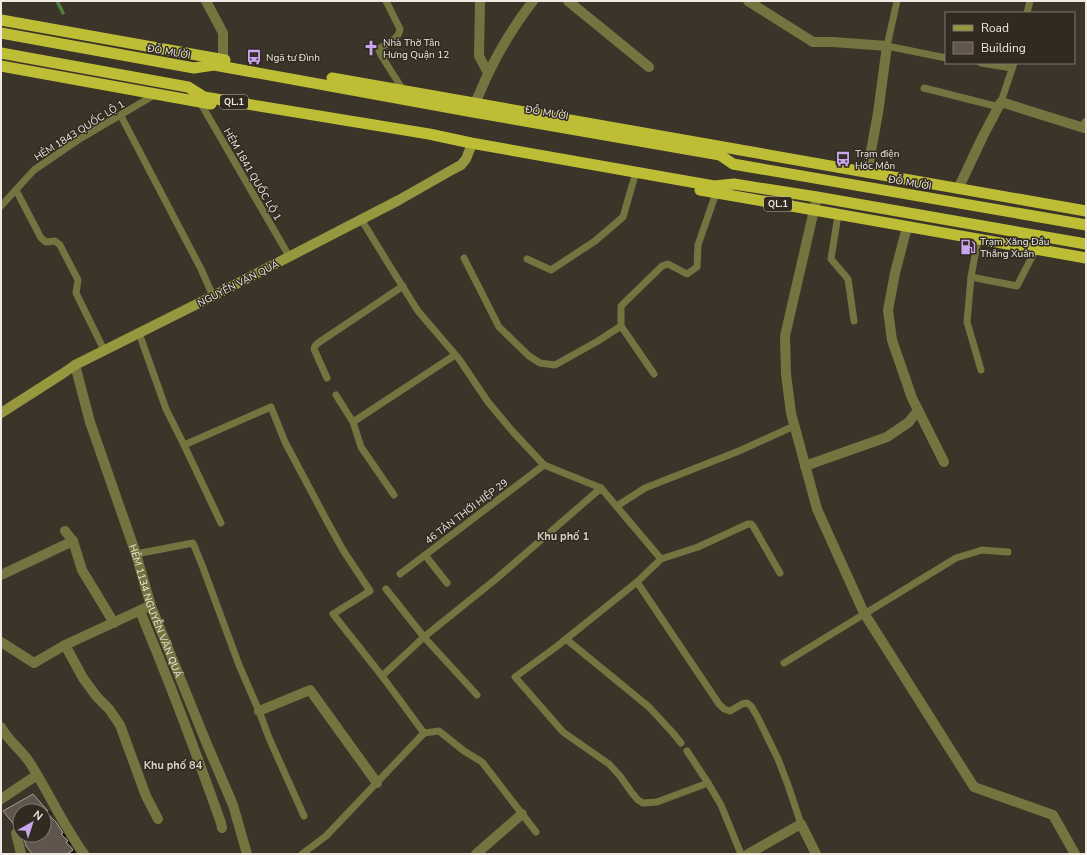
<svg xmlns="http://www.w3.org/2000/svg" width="1087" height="855" viewBox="0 0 1087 855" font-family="'Nunito Sans',sans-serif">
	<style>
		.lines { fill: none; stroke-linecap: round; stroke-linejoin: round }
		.stream { stroke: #537d3f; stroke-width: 3.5 }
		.building { fill: #61554e; stroke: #a79a91; filter: url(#shadow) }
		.service { stroke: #747440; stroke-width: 7 }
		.minor { stroke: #747440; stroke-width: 10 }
		.tertiary { stroke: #747440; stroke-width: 10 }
		.secondary { stroke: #97973f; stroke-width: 10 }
		.trunk { stroke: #bebd36; stroke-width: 11 }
		.labels { text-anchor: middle; stroke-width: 3; stroke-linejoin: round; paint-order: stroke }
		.shield { fill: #302a20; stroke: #b6b1a9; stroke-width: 1 }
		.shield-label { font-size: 9px; font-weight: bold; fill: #efebe4 }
		.poi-label { font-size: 10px; fill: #efebe4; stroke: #302a20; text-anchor: start }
		.street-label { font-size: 10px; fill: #efebe4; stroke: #302a20 }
		.neighbourhood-label { font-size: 11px; font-weight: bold; fill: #d8d0c3; stroke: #302a20 }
	</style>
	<defs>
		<filter id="shadow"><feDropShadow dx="3.5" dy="3.5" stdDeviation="0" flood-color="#0009"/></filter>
	</defs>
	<rect width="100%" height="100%" fill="#3a3429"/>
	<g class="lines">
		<!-- stream -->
		<path class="stream" d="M57 1 63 13"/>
	</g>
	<!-- building -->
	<path class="building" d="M33 794 48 811H45L57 823 63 833 61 834 68 841 66 842 73 850 67 854H32L26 846 23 835H44V811H20V828L16 827 3 811Z"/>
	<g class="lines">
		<!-- service -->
		<g class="service">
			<path d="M386 1 400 29C399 39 388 43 380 48L379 50 381 55 403 90 404 93"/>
			<path d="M897 1 887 46 946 58"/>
			<path d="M1027 13 1030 1"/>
			<path d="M981 63 1012 68"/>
			<path d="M924 88 999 107"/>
			<path d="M200 102 289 256"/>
			<path d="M1001 102 1014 63"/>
			<path d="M121 116 201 269 213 296"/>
			<path d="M16 190 41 238 46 242 55 241 60 245 62 249 78 280 76 293 78 297 104 350"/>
			<path d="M1 206 34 170 78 140 156 94"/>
			<path d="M838 215 831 259 848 279 854 321"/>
			<path d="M361 219 391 268 418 311 459 359 488 402 514 433 544 465 601 488"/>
			<path d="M978 239 971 277 1017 286 1036 249"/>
			<path d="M464 258 499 327 529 356 540 363 555 365 598 341 621 326V306L662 266 668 264 687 274 697 267 698 245 716 193"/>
			<path d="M527 259 551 270 595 241 623 217 634 179"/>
			<path d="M971 277 967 322 981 370"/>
			<path d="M621 326 654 374"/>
			<path d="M139 333 166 409 184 445 221 523"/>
			<path d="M327 378 314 349 315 346 318 343 403 286"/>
			<path d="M336 395 353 422 361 447 394 495"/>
			<path d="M353 422 455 355"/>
			<path d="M184 445 271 407 285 442 328 523 343 550 370 591 333 614 382 676 424 733 326 836 302 854"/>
			<path d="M617 506 645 488 739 451 794 426"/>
			<path d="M136 554 193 543 202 565 239 665 259 711 269 738 304 816"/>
			<path d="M425 555 447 583"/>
			<path d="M661 559 698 547 748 524H751L753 526 780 573"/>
			<path d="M400 574 544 465"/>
			<path d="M637 582 719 704 724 709 730 711 742 704 747 703 751 706 757 716 778 759 788 785 801 824"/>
			<path d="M386 589 424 637 477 695"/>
			<path d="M566 639 649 707 673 733 681 743"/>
			<path d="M784 663 956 558 982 550 1008 552"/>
			<path d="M382 676 424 637 496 579 601 488 661 559 637 582 556 647 515 677 563 732 609 764 620 776 632 793 638 800 643 803 657 802 708 783"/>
			<path d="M424 733 439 731 464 751 482 762 536 832"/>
			<path d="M687 751 708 783 721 805 741 854"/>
		</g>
		<!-- minor -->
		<g class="minor">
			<path d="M206 1 223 33V59"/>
			<path d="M480 1 479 56 488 73"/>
			<path d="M568 1 649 67"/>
			<path d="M748 1 813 42H833L887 46 878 113 867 173"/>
			<path d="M958 189 983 136 1001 102 1084 128 1086 123"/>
			<path d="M817 197 785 336 786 374 791 413 817 509 864 613 974 787 1053 815 1075 854"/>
			<path d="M907 227 895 273 888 310 892 340 912 398 944 462"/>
			<path id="s1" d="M75 365 90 422 136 554 151 606 206 742 233 805 247 854"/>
			<path d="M805 466 887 437 909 422 918 410"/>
			<path d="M65 531 73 541 82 570 114 623"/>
			<path d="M1 575 73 541"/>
			<path d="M140 611C169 681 196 752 221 823L222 828"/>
			<path d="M1 642 34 663 65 645 83 678 97 697 109 709 120 725 146 796 158 819"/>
			<path d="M65 645 145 608"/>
			<path d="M259 711 310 690 377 783"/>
			<path d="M1 727C9 742 22 750 30 763 49 793 63 825 84 854"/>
			<path d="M1 799 37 775"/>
			<path d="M16 833 21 854"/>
			<path d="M476 854 522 814"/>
			<path d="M748 854 801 824 816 854"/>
		</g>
		<!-- tertiary -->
		<path class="tertiary" d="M475 103C480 93 484 82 489 72 501 47 516 23 533 1"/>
		<!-- secondary -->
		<path class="secondary" d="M1 413 62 374 75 365 213 296 399 200 450 171 461 165 466 159 470 149"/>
		<!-- trunk -->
		<g class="trunk">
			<path d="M1 20 225 60"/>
			<path d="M1 33 194 68 214 65 473 112 720 155 733 164 1086 225"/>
			<path d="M1 53 188 87 204 97 429 134 471 143 714 186 734 184 817 197 1086 244"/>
			<path d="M1 66 211 104"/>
			<path d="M332 78 1086 211"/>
			<path d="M700 190 1086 258"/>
		</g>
	</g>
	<!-- icons -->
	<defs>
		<g id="church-bare" transform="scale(1.2)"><path d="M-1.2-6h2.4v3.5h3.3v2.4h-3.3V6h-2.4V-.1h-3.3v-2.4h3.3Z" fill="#c9a5ee" stroke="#302a20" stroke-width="2.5" paint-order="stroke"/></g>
		<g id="bus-bare" transform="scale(1.2)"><path d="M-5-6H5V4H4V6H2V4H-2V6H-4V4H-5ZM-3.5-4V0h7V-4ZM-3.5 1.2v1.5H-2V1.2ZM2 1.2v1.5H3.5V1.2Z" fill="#c9a5ee" stroke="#302a20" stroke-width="2.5" paint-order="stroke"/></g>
		<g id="fuel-bare" transform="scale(1.2)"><path d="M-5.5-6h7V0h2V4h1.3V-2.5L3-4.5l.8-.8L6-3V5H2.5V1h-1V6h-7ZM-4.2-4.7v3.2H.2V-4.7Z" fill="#c9a5ee" stroke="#302a20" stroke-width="2.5" paint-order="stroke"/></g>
	</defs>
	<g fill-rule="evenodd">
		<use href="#church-bare" x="371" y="48"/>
		<use href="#bus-bare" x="254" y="57"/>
		<use href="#bus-bare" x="843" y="159"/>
		<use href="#fuel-bare" x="968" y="247"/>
	</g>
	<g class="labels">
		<!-- shield labels -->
		<g class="shield">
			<rect x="220" y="95" width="28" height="14" rx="3"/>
			<rect x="764" y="197" width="28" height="14" rx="3"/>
		</g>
		<g class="shield-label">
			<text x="234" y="105">QL.1</text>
			<text x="778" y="207">QL.1</text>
		</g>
		<!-- poi labels -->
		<g class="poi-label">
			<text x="383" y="46">Nhà Thờ Tân<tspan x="383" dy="12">Hưng Quận 12</tspan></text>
			<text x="266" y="61">Ngã tư Đình</text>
			<text x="855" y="157">Trạm điện<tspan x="855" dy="12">Hóc Môn</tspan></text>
			<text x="980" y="245">Trạm Xăng Đầu<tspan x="980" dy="12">Thắng Xuân</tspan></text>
		</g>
		<!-- street labels -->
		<g class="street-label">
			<text transform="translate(169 51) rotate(10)" y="4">ĐỖ MƯỜI</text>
			<text transform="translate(547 112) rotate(10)" y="4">ĐỖ MƯỜI</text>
			<text transform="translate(79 130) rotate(-32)" y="4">HẺM 1843 QUỐC LỘ 1</text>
			<text transform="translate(253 174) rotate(60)" y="4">HẺM 1841 QUỐC LỘ 1</text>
			<text transform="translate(910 182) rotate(10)" y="4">ĐỖ MƯỜI</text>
			<text transform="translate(238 283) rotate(-27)" y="4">NGUYỄN VĂN QUÁ</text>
			<text transform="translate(466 511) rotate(-37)" y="4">46 TÂN THỚI HIỆP 29</text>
			<text dy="4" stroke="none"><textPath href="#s1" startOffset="259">HẺM 1134 NGUYỄN VĂN QUÁ</textPath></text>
		</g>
		<!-- neighbourhood labels -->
		<g class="neighbourhood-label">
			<text x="563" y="540">Khu phố 1</text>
			<text x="173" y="769">Khu phố 84</text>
		</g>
	</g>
	<!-- border -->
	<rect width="1087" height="855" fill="none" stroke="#efebe4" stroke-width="4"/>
	<!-- legend -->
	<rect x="945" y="12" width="130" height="52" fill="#302a20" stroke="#7c776e"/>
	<rect x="953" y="25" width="20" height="6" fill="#97973f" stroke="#7c776e"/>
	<text x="981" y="32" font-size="12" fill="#efebe4">Road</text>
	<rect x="953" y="42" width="20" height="12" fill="#61554e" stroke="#7c776e"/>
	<text x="981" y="52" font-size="12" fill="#efebe4">Building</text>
	<!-- north arrow -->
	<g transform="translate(32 823) rotate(39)"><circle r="19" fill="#302a20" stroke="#7c776e"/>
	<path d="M0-3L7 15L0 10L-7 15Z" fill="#c9a5ee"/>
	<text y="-6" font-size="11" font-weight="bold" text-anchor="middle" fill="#efebe4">N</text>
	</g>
</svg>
